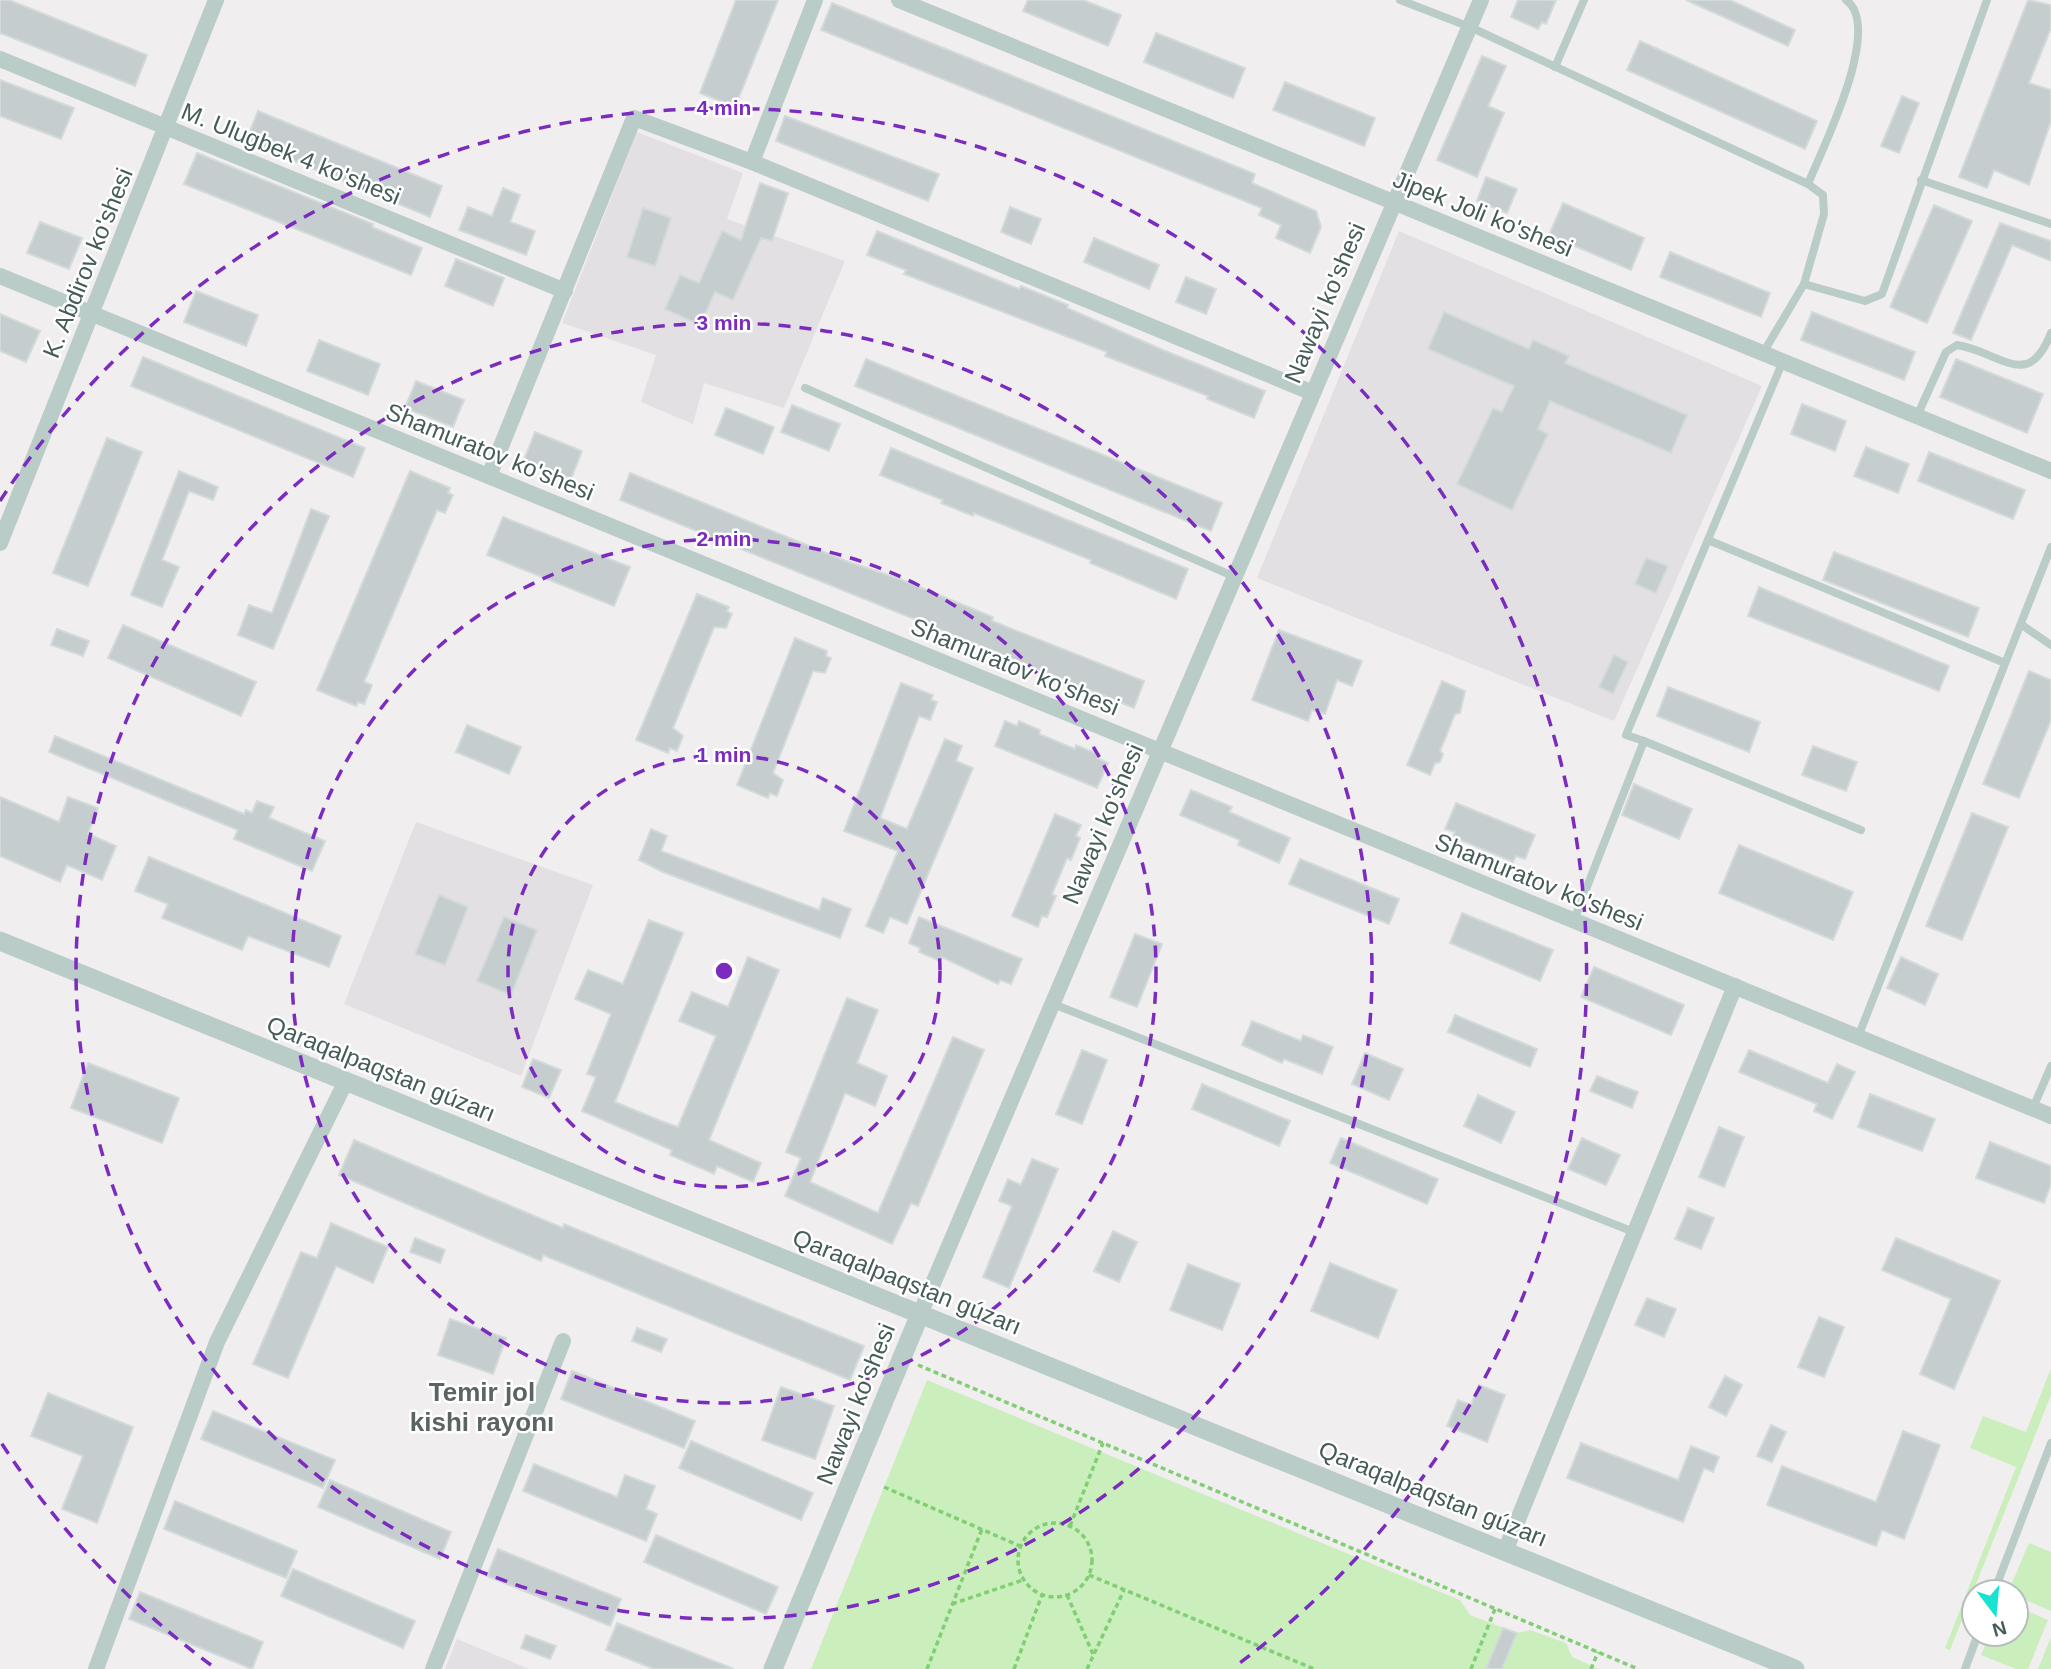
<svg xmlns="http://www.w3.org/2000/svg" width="2051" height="1669" viewBox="0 0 2051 1669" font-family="Helvetica,sans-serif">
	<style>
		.education { fill: #e2e0e2 }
		.green { fill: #caefbc }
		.building { fill: #c5cdce; stroke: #d2dada; stroke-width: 2 }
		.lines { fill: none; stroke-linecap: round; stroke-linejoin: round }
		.path { stroke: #81ce74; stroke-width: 3.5; stroke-dasharray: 5 3.5; stroke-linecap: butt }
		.service { stroke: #baccc8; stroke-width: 8 }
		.minor { stroke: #baccc8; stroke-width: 16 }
		.tertiary { stroke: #baccc8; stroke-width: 19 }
		.ring { fill: none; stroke: #7b2cbf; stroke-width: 3.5; stroke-dasharray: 12 9 }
		.labels { text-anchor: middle; stroke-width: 5; stroke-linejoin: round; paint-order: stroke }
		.street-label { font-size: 24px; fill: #465c58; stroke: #fff }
		.neighbourhood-label { font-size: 26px; font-weight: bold; fill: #5b6463; stroke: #fff }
		.centre { fill: #7b2cbf; stroke: #fff; stroke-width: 3.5 }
		.ring-label { font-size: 21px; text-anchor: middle; font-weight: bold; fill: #7b2cbf; stroke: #fff; stroke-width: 5; stroke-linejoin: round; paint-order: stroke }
	</style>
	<rect width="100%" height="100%" fill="#f1eef0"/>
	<!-- education -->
	<g class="education">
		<path d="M637 132 743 173 727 219 845 261 784 408 704 383 693 424 641 402 656 355 562 323Z"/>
		<path d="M1399 231 1762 386 1614 721 1257 578Z"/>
		<path d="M416 822 593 885 521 1076 344 1004Z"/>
		<path d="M457 1639 529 1669H445Z"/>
	</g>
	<!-- green -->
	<g class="green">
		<path d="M2051 1368V1395L1950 1650 1945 1648 2016 1467 1970 1448 1983 1416 2026 1432Z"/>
		<path d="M927 1380 1460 1600 1470 1615 1517 1633 1530 1630 1566 1643 1572 1657 1599 1669H811Z"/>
		<path d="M2029 1543 2051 1552V1611L2016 1596V1592H2008Z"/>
		<path d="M2016 1606 2048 1620 2028 1669H2016L1981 1655 1990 1634H2016Z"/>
		<path d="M2051 1637V1669H2038Z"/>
	</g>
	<!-- building -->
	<g class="building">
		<path d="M0 0H9L147 55 135 86 0 33Z"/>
		<path d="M736 0H778L735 107 700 93Z"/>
		<path d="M1028 0H1083L1121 15 1108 46 1023 11Z"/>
		<path d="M1518 0H1556L1546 24 1542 22 1538 29 1511 17Z"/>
		<path d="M1686 0H1730L1795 30 1788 46Z"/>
		<path d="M2028 0 2051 5V28L2029 83 2051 90V121L2029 185 1994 170 1987 188 1959 177Z"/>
		<path d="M832 3 1255 174 1252 183 1316 211 1321 227 1310 253 1276 238 1281 225 1259 215 1262 208 821 30Z"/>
		<path d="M1156 33 1245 68 1233 98 1144 62Z"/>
		<path d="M1640 41 1817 121 1805 149 1627 70Z"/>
		<path d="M1482 56 1506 66 1488 106 1504 113 1477 177 1437 160Z"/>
		<path d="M0 80 74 108 61 139 0 116Z"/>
		<path d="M1285 82 1375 118 1364 146 1273 110Z"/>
		<path d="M1902 96 1919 103 1899 153 1881 146Z"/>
		<path d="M258 111 442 186 430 217 246 141Z"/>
		<path d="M785 116 939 174 928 201 776 141Z"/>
		<path d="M197 153 373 224 372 227 422 248 411 275 184 184Z"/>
		<path d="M1486 177 1517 189 1507 213 1477 201Z"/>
		<path d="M760 183 788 193 772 241 761 238 733 300 715 292 700 325 665 309 680 275 699 283 722 231 741 240Z"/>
		<path d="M503 188 520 195 510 222 535 231 526 255 459 230 468 207 492 216Z"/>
		<path d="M1563 203 1644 238 1631 270 1549 235Z"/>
		<path d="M1934 205 1972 221 1927 323 1890 307Z"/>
		<path d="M1010 207 1041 219 1031 244 1001 232Z"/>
		<path d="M643 208 671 218 655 266 627 257Z"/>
		<path d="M40 222 82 238 69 269 27 253Z"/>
		<path d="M2000 223 2051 241V261L2012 245 1971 340 1953 333Z"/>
		<path d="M877 231 1019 289 1021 286 1068 305 1067 308 1163 350 1265 391 1254 418 1207 399 1208 396 1105 356 1107 352 904 274 906 270 867 255Z"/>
		<path d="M1094 238 1159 265 1149 289 1084 262Z"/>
		<path d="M1670 252 1770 293 1761 317 1660 277Z"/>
		<path d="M456 259 504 278 493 306 445 286Z"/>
		<path d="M1186 277 1216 289 1206 314 1176 302Z"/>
		<path d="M196 291 258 315 246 346 184 322Z"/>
		<path d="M1444 312 1529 349 1533 340 1569 356 1565 363 1687 415 1671 453 1550 401 1538 429 1548 434 1512 510 1457 484 1493 408 1502 412 1514 386 1428 349Z"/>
		<path d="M1812 312 1915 352 1904 380 1801 340Z"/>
		<path d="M0 314 40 331 26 362 0 351Z"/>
		<path d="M319 340 380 364 368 395 307 371Z"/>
		<path d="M143 357 365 448 353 477 131 386Z"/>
		<path d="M866 359 1222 503 1211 531 855 386Z"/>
		<path d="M1956 359 2043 394 2027 433 1940 397Z"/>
		<path d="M416 381 464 400 453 427 405 408Z"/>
		<path d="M1802 404 1846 421 1835 451 1791 434Z"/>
		<path d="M792 405 840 424 829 451 781 432Z"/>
		<path d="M726 408 774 427 763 454 715 435Z"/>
		<path d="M535 432 582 451 571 479 524 460Z"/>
		<path d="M107 438 142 452 88 586 53 573Z"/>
		<path d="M1866 447 1909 464 1898 493 1854 476Z"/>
		<path d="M891 448 1188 569 1176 599 1090 563 1091 560 974 513 973 516 941 503 943 500 880 475Z"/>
		<path d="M1929 452 2025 490 2013 519 1918 481Z"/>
		<path d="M179 471 218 487 213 500 189 491 162 560 179 567 162 607 131 595Z"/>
		<path d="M410 471 450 488 448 493 453 495 445 513 437 510 364 682 372 685 364 704 358 702 356 706 317 690Z"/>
		<path d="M630 473 846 561 900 579 993 617 992 621 1144 681 1134 708 620 500Z"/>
		<path d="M311 509 329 516 273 649 238 635 249 605 272 613Z"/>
		<path d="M503 517 630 567 614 606 487 555Z"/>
		<path d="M1834 552 1979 608 1968 637 1823 580Z"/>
		<path d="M1646 558 1668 566 1656 593 1635 584Z"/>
		<path d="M1759 587 1949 666 1939 691 1748 616Z"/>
		<path d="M697 594 729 607 727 611 732 614 726 628 714 627 673 728 683 736 677 751 670 748 668 753 636 740Z"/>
		<path d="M123 625 256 682 241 716 108 658Z"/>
		<path d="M57 629 89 641 83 656 51 645Z"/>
		<path d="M1279 630 1362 661 1352 686 1337 680 1325 714 1312 710 1308 721 1252 700Z"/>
		<path d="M795 638 827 651 826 656 831 658 825 673 813 671 773 773 783 780 777 796 770 793 768 798 737 785Z"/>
		<path d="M1614 655 1628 662 1613 694 1599 687Z"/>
		<path d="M2029 671 2051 680V720L2019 798 1983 784Z"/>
		<path d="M1442 681 1465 691 1460 713 1455 714 1440 751 1443 754 1440 762 1435 763 1430 775 1407 765Z"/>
		<path d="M901 683 933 695 931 700 937 702 930 720 919 716 880 818 907 829 945 739 962 746 956 761 973 768 907 924 890 917 883 933 866 926 898 851 844 831Z"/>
		<path d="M1668 687 1760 722 1749 752 1657 716Z"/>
		<path d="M1005 721 1017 726 1019 721 1040 730 1039 734 1075 749 1076 745 1098 754 1097 758 1108 763 1097 788 995 746Z"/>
		<path d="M467 725 521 747 509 774 456 752Z"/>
		<path d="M55 736 244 814 246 810 252 813 257 801 274 807 269 818 325 841 312 871 234 839 238 830 49 752Z"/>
		<path d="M1813 746 1857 762 1846 791 1802 775Z"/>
		<path d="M1634 784 1692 809 1679 839 1622 815Z"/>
		<path d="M1191 790 1232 807 1229 812 1290 838 1279 863 1238 845 1240 840 1180 815Z"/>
		<path d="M0 797 59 822 68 797 98 808 88 834 116 846 102 880 67 865 60 882 0 856Z"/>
		<path d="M1456 803 1535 835 1525 859 1516 856 1513 862 1453 837 1455 832 1445 829Z"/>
		<path d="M1972 813 2008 827 1962 940 1926 926Z"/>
		<path d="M1055 814 1081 825 1076 836 1080 838 1071 860 1067 858 1052 894 1056 896 1047 917 1042 916 1038 927 1012 916Z"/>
		<path d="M651 829 667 836 661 851 819 910 823 898 851 909 840 938 663 872 639 860Z"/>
		<path d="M1739 845 1853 892 1833 940 1719 893Z"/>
		<path d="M149 857 341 936 329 967 248 936 242 950 162 918 168 904 135 891Z"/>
		<path d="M1300 859 1399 899 1389 924 1289 884Z"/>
		<path d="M439 895 468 907 445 965 415 954Z"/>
		<path d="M1462 913 1553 950 1540 981 1450 943Z"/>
		<path d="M504 917 537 930 511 995 477 981Z"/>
		<path d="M919 917 1022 959 1011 984 1000 980 998 984 942 957 940 961 919 952 920 948 909 943Z"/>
		<path d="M649 920 683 933 615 1102 661 1121 678 1127 716 1036 679 1021 692 992 728 1007 748 957 779 970 709 1140 761 1163 753 1182 717 1166 714 1174 670 1155 672 1150 582 1111 596 1077 587 1074 611 1014 575 999 588 970 623 984Z"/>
		<path d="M1135 934 1162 944 1137 1007 1110 997Z"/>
		<path d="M1901 957 1938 974 1925 1005 1887 988Z"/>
		<path d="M1594 967 1684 1005 1671 1035 1581 997Z"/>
		<path d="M847 998 878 1010 857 1063 887 1076 875 1106 845 1093 810 1182 878 1213 953 1037 984 1050 918 1206 911 1203 892 1244 785 1196 801 1158 786 1152Z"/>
		<path d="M1455 1015 1537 1049 1530 1067 1448 1032Z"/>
		<path d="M1252 1021 1301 1041 1303 1035 1333 1047 1322 1074 1284 1059 1282 1063 1242 1045Z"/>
		<path d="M1082 1050 1107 1060 1082 1124 1056 1114Z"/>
		<path d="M1749 1050 1828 1083 1837 1064 1855 1072 1832 1119 1814 1111 1817 1104 1739 1072Z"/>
		<path d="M1365 1053 1403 1069 1389 1100 1352 1084Z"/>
		<path d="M533 1059 561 1070 549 1098 522 1087Z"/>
		<path d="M88 1063 179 1098 162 1143 71 1108Z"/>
		<path d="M1597 1076 1638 1092 1632 1108 1590 1091Z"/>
		<path d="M1202 1084 1290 1121 1279 1146 1192 1109Z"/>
		<path d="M1870 1094 1935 1119 1922 1151 1858 1127Z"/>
		<path d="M1478 1095 1515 1112 1501 1143 1464 1126Z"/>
		<path d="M1719 1127 1744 1137 1724 1187 1699 1177Z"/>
		<path d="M1341 1138 1438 1179 1427 1204 1330 1163Z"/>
		<path d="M1582 1138 1620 1155 1606 1185 1568 1169Z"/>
		<path d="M354 1140 563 1228 564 1224 864 1346 850 1380 543 1255 541 1261 339 1175Z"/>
		<path d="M1990 1142 2051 1166V1184L2044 1203 1976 1178Z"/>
		<path d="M1032 1159 1058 1169 1009 1288 983 1277 1012 1206 999 1201 1008 1179 1021 1185Z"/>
		<path d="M1688 1208 1714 1218 1701 1249 1675 1239Z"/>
		<path d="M331 1223 388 1247 373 1283 336 1266 288 1378 253 1364 301 1252 317 1258Z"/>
		<path d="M1113 1231 1137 1242 1119 1282 1094 1271Z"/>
		<path d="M415 1238 445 1250 440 1263 410 1252Z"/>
		<path d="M1896 1238 2000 1281 1954 1389 1920 1374 1951 1299 1882 1270Z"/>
		<path d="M1330 1263 1397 1290 1378 1338 1311 1311Z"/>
		<path d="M1188 1264 1240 1284 1222 1330 1170 1310Z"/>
		<path d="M1647 1298 1676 1309 1664 1337 1635 1325Z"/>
		<path d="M1819 1317 1844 1327 1824 1377 1798 1367Z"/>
		<path d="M450 1319 506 1338 493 1374 438 1355Z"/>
		<path d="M637 1328 667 1339 661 1352 632 1341Z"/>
		<path d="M572 1371 695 1421 684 1448 561 1399Z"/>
		<path d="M1725 1376 1742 1385 1726 1416 1709 1407Z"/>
		<path d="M1479 1385 1505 1395 1487 1442 1447 1426 1458 1400 1471 1405Z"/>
		<path d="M781 1387 834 1406 815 1459 762 1440Z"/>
		<path d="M48 1393 133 1427 97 1523 62 1509 83 1456 31 1436Z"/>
		<path d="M213 1411 335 1460 323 1488 201 1439Z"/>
		<path d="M1771 1425 1786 1432 1772 1462 1757 1456Z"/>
		<path d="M1903 1431 1940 1445 1904 1539 1882 1530 1876 1546 1767 1505 1782 1466 1876 1502Z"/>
		<path d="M691 1441 813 1493 801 1520 679 1468Z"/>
		<path d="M1581 1443 1678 1480 1691 1446 1719 1457 1713 1472 1704 1468 1683 1522 1567 1478Z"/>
		<path d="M534 1464 617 1497 625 1475 655 1486 646 1509 657 1514 646 1541 523 1491Z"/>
		<path d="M330 1480 451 1532 440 1559 318 1507Z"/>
		<path d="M175 1501 297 1551 286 1578 164 1529Z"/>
		<path d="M656 1535 778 1587 766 1614 644 1562Z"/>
		<path d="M498 1549 621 1599 610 1626 487 1576Z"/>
		<path d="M293 1569 415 1621 403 1648 281 1596Z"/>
		<path d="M140 1592 263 1642 252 1669 129 1619Z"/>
		<path d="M617 1623 732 1668 731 1669H654L606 1650Z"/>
		<path d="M1503 1628 1517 1633 1502 1669H1486Z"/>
		<path d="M526 1635 556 1646 550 1659 521 1648Z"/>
	</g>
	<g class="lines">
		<!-- path -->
		<g class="path">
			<path d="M918 1365 1638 1669"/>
			<path d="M884 1487 1020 1546"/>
			<circle cx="1055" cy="1560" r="37"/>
			<path d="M1070 1526 1103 1443"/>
			<path d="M1089 1575 1314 1669"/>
			<path d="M1067 1595 1093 1654"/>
			<path d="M952 1604 1023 1580"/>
			<path d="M927 1669 982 1529"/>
			<path d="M1014 1669 1042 1595"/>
			<path d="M1087 1669 1124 1590"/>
			<path d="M1471 1669 1495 1609"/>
			<path d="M1591 1669 1598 1652"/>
		</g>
		<!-- service -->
		<g class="service">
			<path d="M1400 0 1470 27 1808 184 1823 195 1824 214 1804 284"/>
			<path d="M1555 67 1584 0"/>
			<path d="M1921 180 2051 224"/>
			<path d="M1808 184C1822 149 1884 27 1846 0"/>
			<path d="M1763 353 1804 284 1865 301 1882 294 1987 0"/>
			<path d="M805 388 1235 577"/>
			<path d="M1917 416 1946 352 1957 345C2001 352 2028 392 2051 333"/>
			<path d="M1708 540 2005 663"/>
			<path d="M2022 625 2051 645"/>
			<path d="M1644 741 1861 830"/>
			<path d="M1574 920 1644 741 1626 735 1783 361"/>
			<path d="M1053 1004 1634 1232"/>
			<path d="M1858 1037 2051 547"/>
			<path d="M2033 1108 2051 1066"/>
			<path d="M1994 1592 2051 1443"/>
			<path d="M1965 1669 1978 1634"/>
		</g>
		<!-- minor -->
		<g class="minor">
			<path d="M899 0 2051 471"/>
			<path d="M0 59 565 291"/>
			<path d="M752 162 815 0"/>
			<path d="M0 276 2051 1116"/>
			<path d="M489 476 634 118 752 162 1313 393"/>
			<path d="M0 543 216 0"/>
			<path d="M920 1314 1481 0"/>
			<path d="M1506 1549 1735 986"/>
			<path d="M96 1669 217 1342 346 1081"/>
			<path d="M433 1669 563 1341"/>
		</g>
		<!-- tertiary -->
		<g class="tertiary">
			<path d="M0 941 1795 1669"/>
			<path d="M773 1669 920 1314"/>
		</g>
	</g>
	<!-- distance rings -->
	<g class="ring">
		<circle cx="724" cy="971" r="216"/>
		<circle cx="724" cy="971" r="432"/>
		<circle cx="724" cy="971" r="648"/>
		<path d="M211 1665A863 863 0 0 1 0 1441M0 501A863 863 0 1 1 1237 1665"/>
	</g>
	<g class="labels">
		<!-- street labels -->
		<g class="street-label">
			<text transform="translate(291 154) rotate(22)" y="8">M. Ulugbek 4 ko'shesi</text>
			<text transform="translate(1483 214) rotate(22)" y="8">Jipek Joli ko'shesi</text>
			<text transform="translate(88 263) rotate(-68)" y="8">K. Abdirov ko'shesi</text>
			<text transform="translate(1325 303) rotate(-67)" y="8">Nawayi ko'shesi</text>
			<text transform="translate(490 452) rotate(22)" y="8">Shamuratov ko'shesi</text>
			<text transform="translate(1015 667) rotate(22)" y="8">Shamuratov ko'shesi</text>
			<text transform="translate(1103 824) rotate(-67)" y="8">Nawayi ko'shesi</text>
			<text transform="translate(1539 882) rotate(22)" y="8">Shamuratov ko'shesi</text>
			<text transform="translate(381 1069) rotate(22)" y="8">Qaraqalpaqstan gúzarı</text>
			<text transform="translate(907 1282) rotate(22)" y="8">Qaraqalpaqstan gúzarı</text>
			<text transform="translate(856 1404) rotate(-68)" y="8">Nawayi ko'shesi</text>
			<text transform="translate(1433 1494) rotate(22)" y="8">Qaraqalpaqstan gúzarı</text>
		</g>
		<!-- neighbourhood labels -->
		<g class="neighbourhood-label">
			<text x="482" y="1401">Temir jol<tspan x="482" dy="30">kishi rayonı</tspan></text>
		</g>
	</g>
	<circle cx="724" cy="971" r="10" class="centre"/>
	<g class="ring-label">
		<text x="724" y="115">4 min</text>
		<text x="724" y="330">3 min</text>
		<text x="724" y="546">2 min</text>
		<text x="724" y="762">1 min</text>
	</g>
	<!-- north arrow -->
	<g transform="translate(1995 1613) rotate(164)"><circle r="33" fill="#ffffff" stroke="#b5bebc" stroke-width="2"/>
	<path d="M0-5L12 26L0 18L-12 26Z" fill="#17e3d1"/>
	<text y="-10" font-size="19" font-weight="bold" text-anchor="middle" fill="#465c58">N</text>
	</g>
</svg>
